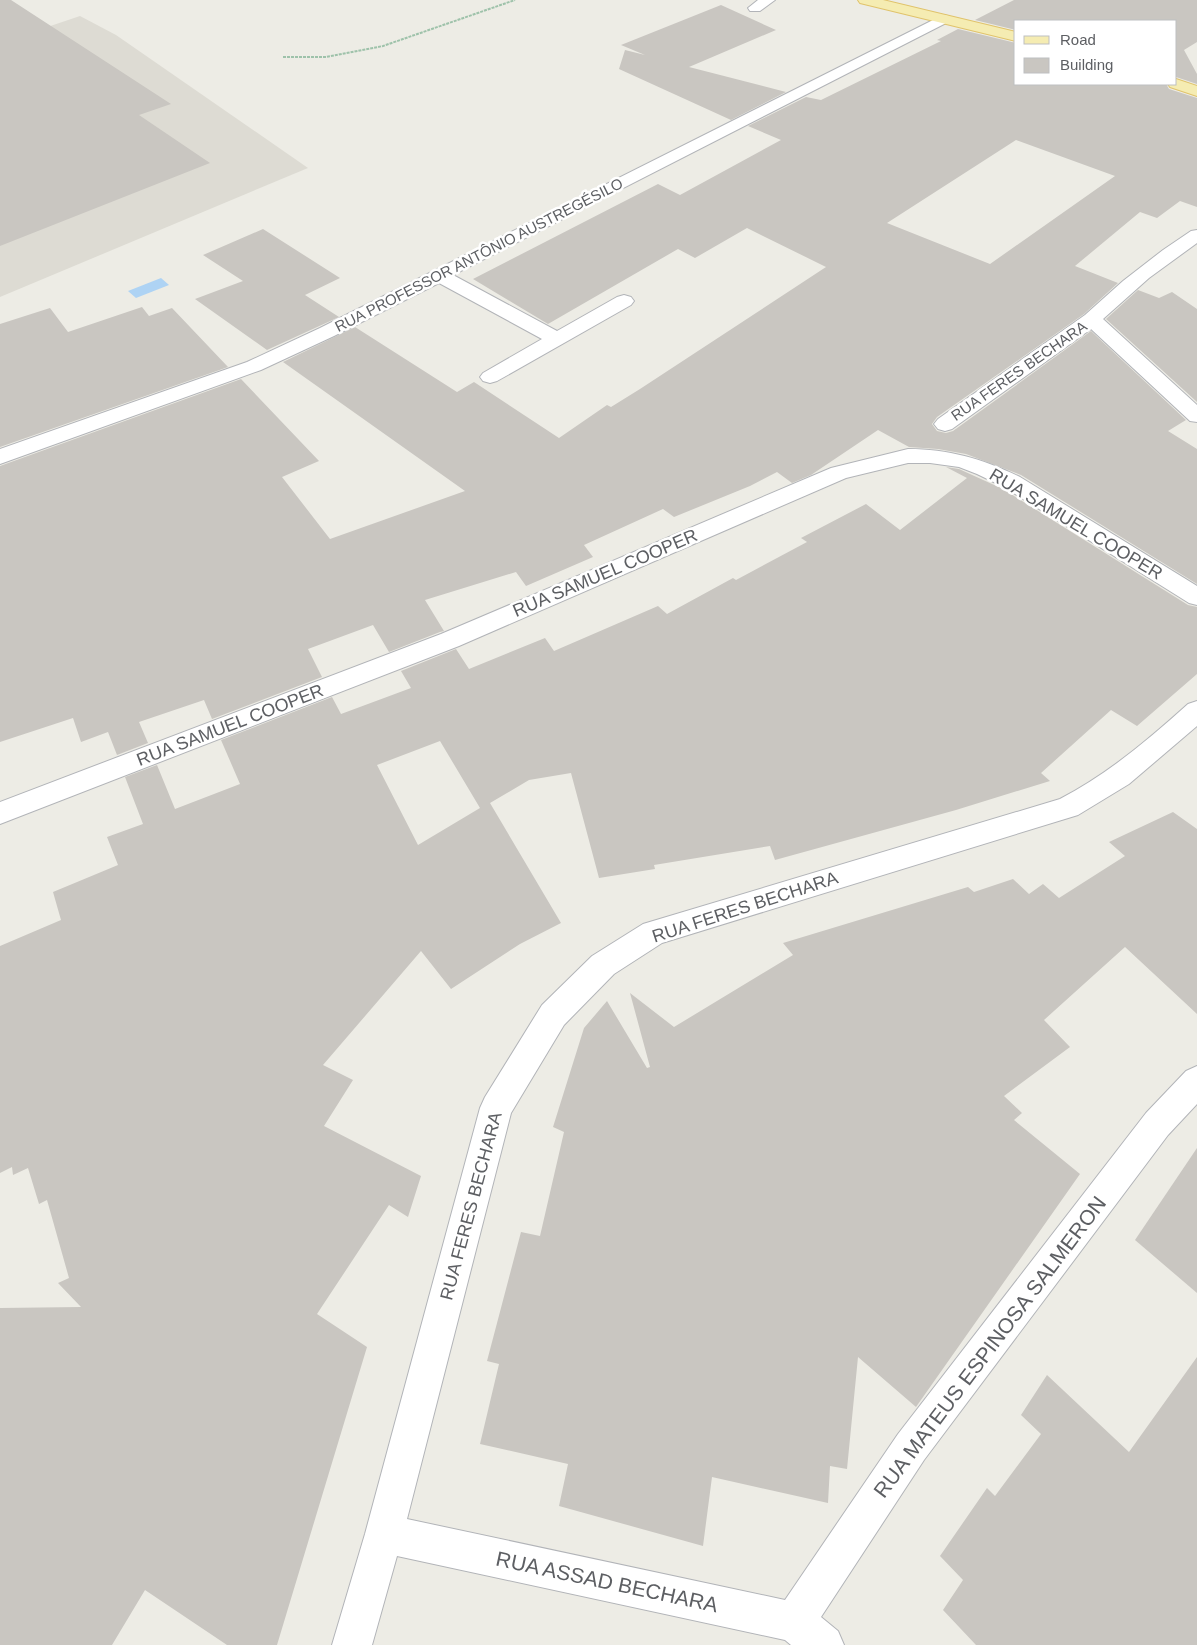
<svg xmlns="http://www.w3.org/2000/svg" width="1197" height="1645" viewBox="0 0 1197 1645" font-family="Helvetica,sans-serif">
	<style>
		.education { fill: #dddbd3 }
		.water { fill: #aed3f4 }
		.building { fill: #c9c6c1; fill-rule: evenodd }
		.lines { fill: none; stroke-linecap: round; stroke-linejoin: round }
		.minor-casing { stroke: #b2b4b8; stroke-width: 2 }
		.major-casing { stroke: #e0c36b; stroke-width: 2 }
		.path { stroke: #9ec2aa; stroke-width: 2; stroke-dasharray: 3 1; stroke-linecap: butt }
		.minor { fill: #fff; fill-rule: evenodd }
		.major { fill: #f5ecb2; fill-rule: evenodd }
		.labels { text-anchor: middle; stroke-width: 5; stroke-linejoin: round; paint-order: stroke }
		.far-street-label { font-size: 15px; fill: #5d5f63; stroke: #fff }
		.street-label { font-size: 18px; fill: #5d5f63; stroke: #fff }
		.near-street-label { font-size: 21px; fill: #5d5f63; stroke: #fff }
	</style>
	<rect width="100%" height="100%" fill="#edece5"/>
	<!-- education -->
	<path class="education" d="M80 16 116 35 308 168 0 297V43Z"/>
	<!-- water -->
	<path class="water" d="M161 278 169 285 136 298 128 291Z"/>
	<!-- building -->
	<g class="building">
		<path d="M0 0H11L171 104 139 115 210 163 0 246Z"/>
		<path d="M1014 0H1197V42L1184 50 1197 74V84L1176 77V21H1016V30L975 20Z"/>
		<path d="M721 5 776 30 689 67 786 92 731 120 619 69 625 50 645 55 621 45Z"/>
		<path d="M958 29 1016 43V84H1166L1169 89 1197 98V207L1180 201 1157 218 1140 212 1075 266 1118 283 1084 314 937 417 932 424 937 431 946 433 953 431 1091 331 1186 420 1168 431 1197 449V584L1021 475 966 454 938 449 909 447 878 430 811 475 792 483 777 472 750 486 674 517 663 509 584 545 593 557 526 586 516 572 425 600 444 631 440 632 389 652 373 625 308 649 322 677 212 719 204 700 139 722 148 743 117 755 108 732 81 742 73 718 0 742V466L241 379 319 461 282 477 330 539 465 491 283 362 355 327 457 392 474 382 559 438 607 405 611 407 640 389 826 267 747 228 695 258 678 249 548 324 473 279 658 184 680 195 781 140 748 126 806 97 821 100 941 41 937 40ZM1016 140 1115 176 990 264 887 223Z"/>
		<path d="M263 229 340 278 305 295 339 317 267 350 195 299 243 281 203 255Z"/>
		<path d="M1138 290 1159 298 1172 292 1197 309V402L1106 319Z"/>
		<path d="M142 307 149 316 172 308 228 367 0 447V324L50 308 68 332Z"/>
		<path d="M946 467 959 469 1003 489 1188 605 1197 607V674L1137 726 1111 710 1041 773 1050 781 956 810 775 860 770 846 654 865 655 869 599 878 571 773 529 780 490 803 561 923 520 944 451 989 421 951 323 1065 353 1080 324 1126 421 1176 408 1217 389 1205 317 1314 367 1347 277 1645H227L145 1590 112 1645H0V1308L81 1307 58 1283 69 1278 47 1200 39 1204 28 1168 13 1175 12 1167 0 1173V946L61 920 53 892 118 865 107 837 143 824 125 777 157 765 175 809 240 784 221 740 332 697 341 714 411 688 401 671 456 649 469 669 545 638 554 651 658 606 667 614 733 578 736 580 807 542 801 538 866 504 900 530 967 478ZM440 741 480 808 418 845 377 765Z"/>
		<path d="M1173 812 1197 829V1014L1125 947 1044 1020 1070 1047 1004 1096 1022 1113 1014 1120 1080 1174 916 1407 858 1357 847 1469 830 1466 828 1503 712 1477 703 1546 559 1506 568 1464 480 1444 499 1364 487 1361 521 1232 540 1236 564 1132 553 1127 584 1028 607 1001 647 1068 650 1067 630 993 674 1027 793 955 783 943 968 887 974 892 1013 879 1029 894 1043 884 1059 898 1125 856 1109 842Z"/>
		<path d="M1197 1148V1293L1135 1240Z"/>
		<path d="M1197 1357V1645H976L943 1610 963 1580 940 1556 987 1488 995 1496 1041 1434 1021 1415 1047 1375 1129 1452Z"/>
	</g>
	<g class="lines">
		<!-- minor casing -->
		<g class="minor-casing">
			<g id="minor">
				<path d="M758 0H775L760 11H750L748 8Z"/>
				<path d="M943 15 948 16 950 19 948 22 453 275 557 331 617 297 624 295 631 297 634 301 631 305 497 381 490 383 483 381 480 377 483 373 542 339 439 283 334 336 261 370 0 464V449L247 362 320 328Z"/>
				<path d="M1197 230V243L1149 278 1103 319 1197 405V422L1190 421 1091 329 952 429 945 431 938 429 934 424 938 419 1085 315 1123 281 1163 250 1191 231Z"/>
				<path d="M908 449C949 449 983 459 1020 477L1197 586V605L1189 603 1004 487 977 474 959 467 930 463H908L846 478 459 646 0 824V802L441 634 831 468Z"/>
				<path d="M1197 701V726L1129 784 1078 815 662 943 614 974 564 1025 511 1113 407 1519 785 1600 898 1434 1146 1113 1186 1071 1197 1066V1104L1168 1135 924 1460 821 1617 838 1631 844 1645H791L785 1640 397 1556 372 1645H332L365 1534 480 1108 485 1097 542 1005 592 956 643 924 1060 799C1108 774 1148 740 1188 704Z"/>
			</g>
		</g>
		<!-- major casing -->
		<g class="major-casing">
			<g id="major">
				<path d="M858 0H883L1016 32V41L860 3Z"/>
				<path d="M1176 79 1197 86V96L1170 87 1168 84H1176Z"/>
			</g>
		</g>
		<!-- path -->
		<path class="path" d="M283 57H326L383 46 515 0"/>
		<!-- minor -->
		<use href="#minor" class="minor"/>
		<!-- major -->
		<use href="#major" class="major"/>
	</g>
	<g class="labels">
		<!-- far-street labels -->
		<g class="far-street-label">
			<text transform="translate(479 255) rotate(-27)" y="5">RUA PROFESSOR ANTÔNIO AUSTREGÉSILO</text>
			<text transform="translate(1019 371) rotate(-35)" y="5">RUA FERES BECHARA</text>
		</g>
		<!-- street labels -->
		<g class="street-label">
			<text transform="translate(1076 524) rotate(31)" y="6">RUA SAMUEL COOPER</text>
			<text transform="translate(605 573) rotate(-23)" y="6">RUA SAMUEL COOPER</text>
			<text transform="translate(230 725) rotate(-21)" y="6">RUA SAMUEL COOPER</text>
			<text transform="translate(745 907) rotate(-18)" y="6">RUA FERES BECHARA</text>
			<text transform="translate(471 1206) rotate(-75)" y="6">RUA FERES BECHARA</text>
		</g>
		<!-- near-street labels -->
		<g class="near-street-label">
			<text transform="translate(990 1347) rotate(-53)" y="7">RUA MATEUS ESPINOSA SALMERON</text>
			<text transform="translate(607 1582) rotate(12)" y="7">RUA ASSAD BECHARA</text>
		</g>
	</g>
	<!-- legend -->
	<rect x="1014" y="20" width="162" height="65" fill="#ffffff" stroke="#bebfc1"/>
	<rect x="1024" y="36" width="25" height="8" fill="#f5ecb2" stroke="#bebfc1"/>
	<text x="1060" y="45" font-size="15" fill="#5d5f63">Road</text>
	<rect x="1024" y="58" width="25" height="15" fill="#c9c6c1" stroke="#bebfc1"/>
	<text x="1060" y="70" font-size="15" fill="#5d5f63">Building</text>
</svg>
